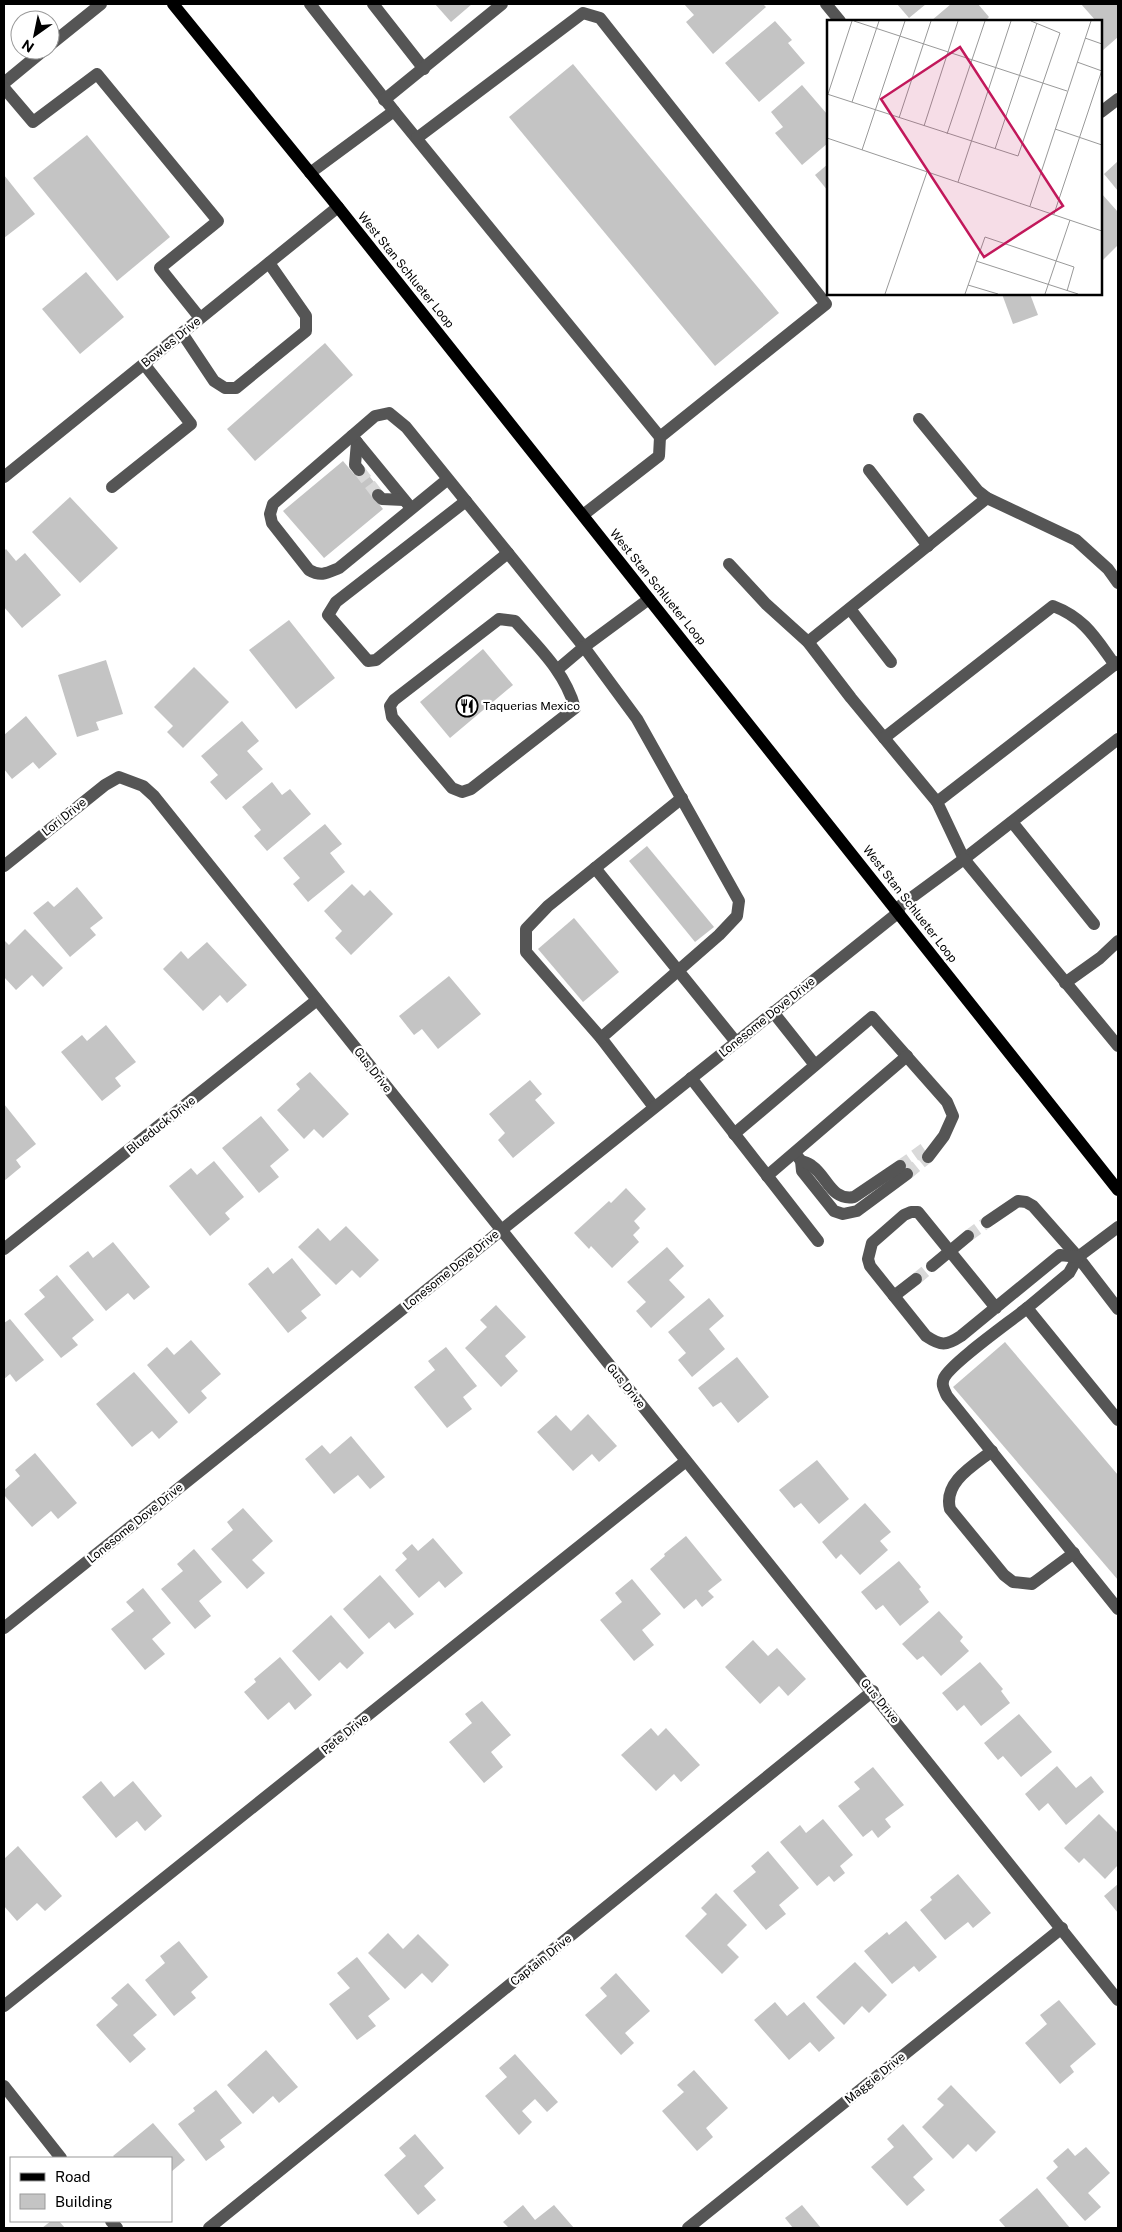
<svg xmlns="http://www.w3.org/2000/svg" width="1122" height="2232" viewBox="0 0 1122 2232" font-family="'Public Sans',sans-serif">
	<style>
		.building { fill: #c4c4c4 }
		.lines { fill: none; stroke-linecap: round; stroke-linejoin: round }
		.minor-tunnel { stroke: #d9d9d9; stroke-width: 12; stroke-dasharray: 12 6; stroke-linecap: butt }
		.minor { stroke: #555; stroke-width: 12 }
		.major { stroke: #000; stroke-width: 12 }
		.labels { text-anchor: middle; stroke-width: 4.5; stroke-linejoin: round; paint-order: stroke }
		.street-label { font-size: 12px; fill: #000; stroke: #fff }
		.poi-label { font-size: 12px; fill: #000; stroke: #fff; text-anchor: start }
		.inset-road { fill: none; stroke: #999; stroke-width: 1 }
		.view { fill: #c2185b; fill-opacity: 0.15; stroke: #c2185b; stroke-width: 2.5 }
		.inset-edge { fill: none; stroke: #000; stroke-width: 2.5 }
	</style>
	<rect width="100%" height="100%" fill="#fff"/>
	<!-- building -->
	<g class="building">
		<path d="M435 4H472L451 22Z"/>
		<path d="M684 4H763L766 7 713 54 686 22 694 15Z"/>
		<path d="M897 4H926L909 18Z"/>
		<path d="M951 4H978L989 17 985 21H931Z"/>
		<path d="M1081 4H1118V37L1102 51 1101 21H1096Z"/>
		<path d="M775 21 792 40 788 43 805 63 759 102 725 63Z"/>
		<path d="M573 64 779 313 715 366 509 117Z"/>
		<path d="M802 85 827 114 828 113V143L802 165 775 133 783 127 771 112Z"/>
		<path d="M87 135 170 237 117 281 33 178Z"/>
		<path d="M1118 161V191L1104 174Z"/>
		<path d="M828 164V191L815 175Z"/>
		<path d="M4 175 35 214 4 238Z"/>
		<path d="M1101 193 1118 212V245L1101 262Z"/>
		<path d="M86 272 124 317 80 354 42 309Z"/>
		<path d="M1002 294H1030L1038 315 1013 324Z"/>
		<path d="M325 343 353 375 255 461 227 429Z"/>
		<path d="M343 461 354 474 362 467 382 492 374 498 383 509 324 558 283 511Z"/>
		<path d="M70 497 118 548 80 583 32 532Z"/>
		<path d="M6 549 16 561 25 553 61 595 22 628 4 607V551Z"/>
		<path d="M289 620 335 678 296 709 249 650Z"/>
		<path d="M483 649 513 685 450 738 420 702Z"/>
		<path d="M106 660 123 714 96 722 99 730 77 737 58 675Z"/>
		<path d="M194 667 229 702 183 748 167 732 173 726 154 707Z"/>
		<path d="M26 716 57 754 39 769 33 762 12 779 4 769V735Z"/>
		<path d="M242 721 259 741 247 751 263 769 226 800 210 782 218 775 201 756Z"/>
		<path d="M272 782 282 795 290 789 311 814 267 851 254 836 261 830 242 807Z"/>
		<path d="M325 824 342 844 330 853 345 872 308 902 293 884 300 878 283 858Z"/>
		<path d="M647 846 714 927 695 942 629 861Z"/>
		<path d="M352 884 364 896 370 890 393 914 351 955 335 938 342 931 324 911Z"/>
		<path d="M77 887 103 918 90 928 96 935 70 957 33 913 48 901 54 907Z"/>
		<path d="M574 918 619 972 583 1002 538 949Z"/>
		<path d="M25 929 63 968 43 987 32 975 16 990 4 977V940L9 945Z"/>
		<path d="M207 942 247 985 227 1003 220 995 203 1011 163 969 181 951 188 959Z"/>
		<path d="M449 976 481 1014 438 1049 422 1029 414 1035 399 1016Z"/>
		<path d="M106 1025 136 1062 115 1078 121 1086 102 1101 61 1052 82 1035 87 1041Z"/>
		<path d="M310 1072 349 1114 323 1138 314 1129 304 1139 277 1110 300 1089 296 1084Z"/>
		<path d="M530 1080 542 1094 535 1100 555 1123 513 1158 498 1140 505 1133 489 1114Z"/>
		<path d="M4 1104 36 1144 16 1160 21 1167 4 1181Z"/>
		<path d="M261 1116 289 1150 270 1166 279 1177 259 1193 222 1148Z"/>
		<path d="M214 1161 244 1197 225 1213 230 1219 210 1236 169 1186 191 1168 197 1175Z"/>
		<path d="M626 1188 646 1209 634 1221 640 1228 633 1235 639 1242 612 1268 591 1246 589 1249 574 1233 609 1201 611 1203Z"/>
		<path d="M346 1226 379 1260 360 1278 352 1270 336 1285 298 1247 318 1228 330 1241Z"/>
		<path d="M113 1242 150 1287 134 1300 128 1293 106 1311 69 1266 88 1251 93 1258Z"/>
		<path d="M667 1247 684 1266 669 1280 685 1297 651 1328 636 1311 646 1302 627 1282Z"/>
		<path d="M292 1258 321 1295 301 1311 307 1318 288 1333 248 1284 268 1267 273 1274Z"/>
		<path d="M57 1275 94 1320 72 1338 78 1345 61 1358 24 1314 45 1297 39 1290Z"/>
		<path d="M709 1298 724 1316 709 1329 725 1349 692 1377 678 1360 686 1353 668 1332Z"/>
		<path d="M496 1305 526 1337 505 1356 518 1371 501 1387 465 1348 487 1327 480 1320Z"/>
		<path d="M10 1319 44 1360 16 1382 10 1374 4 1379V1323Z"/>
		<path d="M191 1340 221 1374 201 1391 207 1398 189 1414 147 1365 167 1347 174 1355Z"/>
		<path d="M1005 1342 1118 1475V1580L953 1387Z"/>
		<path d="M446 1347 477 1386 463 1397 472 1409 447 1428 414 1387 435 1370 428 1361Z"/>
		<path d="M737 1357 769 1397 738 1423 721 1402 713 1407 698 1388Z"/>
		<path d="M134 1372 178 1422 159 1439 152 1431 132 1447 96 1404Z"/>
		<path d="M588 1414 617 1446 599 1462 592 1454 573 1471 537 1432 556 1415 571 1431Z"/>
		<path d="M351 1436 385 1477 370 1489 358 1475 334 1494 305 1459 322 1445 330 1454Z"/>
		<path d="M35 1453 77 1503 58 1519 51 1511 32 1527 4 1495V1490L20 1476 15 1470Z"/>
		<path d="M817 1460 849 1499 819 1524 801 1503 794 1508 779 1490Z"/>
		<path d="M865 1503 891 1532 880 1541 888 1550 860 1575 841 1554 836 1559 822 1542Z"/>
		<path d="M243 1508 273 1541 252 1560 265 1573 247 1589 211 1549 233 1530 227 1522Z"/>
		<path d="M686 1536 722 1580 708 1591 714 1597 702 1607 696 1599 684 1609 650 1569 665 1556 664 1554Z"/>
		<path d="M433 1538 463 1573 445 1588 439 1581 419 1598 395 1570 407 1559 402 1553 412 1544 418 1551Z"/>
		<path d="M194 1549 222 1582 199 1601 211 1616 195 1629 161 1589 183 1571 177 1564Z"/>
		<path d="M899 1561 921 1587 919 1589 929 1602 900 1626 883 1605 876 1610 861 1592Z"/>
		<path d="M380 1575 414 1614 395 1629 389 1622 369 1639 343 1609Z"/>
		<path d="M632 1579 661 1614 642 1630 654 1645 634 1661 600 1620 622 1602 615 1593Z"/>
		<path d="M143 1588 171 1623 152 1639 165 1654 145 1670 111 1629 134 1611 126 1602Z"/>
		<path d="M939 1611 963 1637 960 1641 969 1651 941 1676 923 1656 917 1660 902 1644Z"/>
		<path d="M331 1615 364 1653 347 1669 340 1662 319 1681 292 1651Z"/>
		<path d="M753 1640 768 1656 777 1648 806 1679 788 1696 779 1686 760 1704 725 1667Z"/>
		<path d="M280 1657 312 1695 295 1710 289 1702 268 1720 244 1692 256 1682 254 1679Z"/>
		<path d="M980 1662 1003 1689 1001 1691 1010 1703 981 1726 964 1705 957 1711 942 1693Z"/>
		<path d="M482 1701 511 1735 491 1752 503 1767 484 1783 449 1742 472 1723 465 1714Z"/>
		<path d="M1019 1714 1052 1752 1021 1777 1003 1756 998 1760 984 1743Z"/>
		<path d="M651 1728 658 1736 666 1728 700 1765 681 1782 674 1774 656 1791 621 1755Z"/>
		<path d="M1057 1766 1076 1788 1091 1776 1104 1792 1066 1825 1048 1803 1039 1811 1025 1794Z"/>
		<path d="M873 1767 904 1805 885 1819 891 1827 878 1838 872 1830 863 1837 838 1806 860 1789 854 1782Z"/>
		<path d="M101 1781 114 1797 133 1781 162 1816 145 1831 137 1821 116 1838 82 1797Z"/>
		<path d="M1099 1814 1118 1833V1865L1105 1879 1084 1858 1079 1863 1064 1848Z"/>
		<path d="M823 1819 853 1855 840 1866 845 1873 834 1882 829 1876 817 1886 780 1842 800 1825 806 1833Z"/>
		<path d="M18 1846 62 1896 45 1911 37 1903 17 1921 4 1906V1859Z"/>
		<path d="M768 1851 799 1888 779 1905 786 1914 766 1930 733 1891 756 1872 751 1866Z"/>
		<path d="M958 1874 991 1913 973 1928 968 1922 945 1940 920 1910 932 1900 930 1897Z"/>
		<path d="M1118 1884V1913L1104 1896Z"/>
		<path d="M716 1893 747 1925 727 1945 739 1957 722 1974 685 1936 707 1914 701 1908Z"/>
		<path d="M906 1921 937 1957 919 1972 914 1966 892 1984 864 1951 887 1932 889 1935Z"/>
		<path d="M388 1933 403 1949 418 1934 449 1965 432 1983 422 1973 405 1989 368 1953Z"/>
		<path d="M179 1941 208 1977 191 1992 196 1998 174 2016 145 1980 165 1963 160 1956Z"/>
		<path d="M357 1957 390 1999 368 2016 376 2026 357 2040 329 2004 350 1988 337 1973Z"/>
		<path d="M855 1962 887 1995 869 2013 862 2006 844 2025 816 1997Z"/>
		<path d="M616 1973 650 2011 625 2033 634 2043 621 2055 585 2015 607 1996 600 1988Z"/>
		<path d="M128 1983 157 2015 133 2035 146 2049 130 2063 96 2025 118 2005 111 1998Z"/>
		<path d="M1059 2000 1096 2044 1070 2066 1074 2072 1060 2084 1025 2043 1047 2024 1040 2015Z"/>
		<path d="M775 2002 787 2016 804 2002 835 2038 819 2052 810 2042 789 2060 754 2020Z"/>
		<path d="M266 2050 298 2087 279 2103 273 2096 253 2114 227 2085Z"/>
		<path d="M515 2054 558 2102 547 2112 535 2099 522 2111 532 2122 519 2135 485 2096 507 2077 499 2068Z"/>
		<path d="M694 2070 728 2108 706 2128 713 2137 697 2151 662 2111 684 2092 677 2085Z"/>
		<path d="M951 2085 996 2132 976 2152 968 2144 953 2159 922 2127 944 2105 937 2099Z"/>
		<path d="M216 2090 242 2123 220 2140 225 2147 206 2161 178 2124 195 2111 193 2108Z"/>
		<path d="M153 2123 185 2160 171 2172V2158H115L113 2156Z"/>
		<path d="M903 2124 933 2159 913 2177 925 2190 907 2206 871 2167 894 2147 887 2139Z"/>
		<path d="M415 2134 444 2168 424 2186 436 2200 418 2215 384 2175 406 2156 399 2148Z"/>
		<path d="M1086 2147 1110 2173 1088 2193 1101 2207 1085 2221 1046 2178 1058 2167 1053 2161 1068 2148 1075 2156Z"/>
		<path d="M1037 2188 1070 2228H1006L999 2220Z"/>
		<path d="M523 2205 535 2220 554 2205 574 2228H509L503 2222Z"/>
		<path d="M802 2205 821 2228H793L785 2218Z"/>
		<path d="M51 2221H59L65 2228H42Z"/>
	</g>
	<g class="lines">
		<!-- minor-tunnel -->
		<g class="minor-tunnel">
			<path d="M359 470 378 495"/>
			<path d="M900 1166 924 1149"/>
			<path d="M907 1174 928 1157"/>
			<path d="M968 1236 987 1222"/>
			<path d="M916 1279 932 1266"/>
		</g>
		<!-- minor -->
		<g class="minor">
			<path d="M310 4 394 111 310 173"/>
			<path d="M373 4 424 69"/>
			<path d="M826 4 840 21"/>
			<path d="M50 45 101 4"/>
			<path d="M4 83 44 50"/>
			<path d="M4 88 33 122 97 74 218 221 160 268 200 318"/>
			<path d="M384 100 502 4"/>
			<path d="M394 111 660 437 659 456 583 515"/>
			<path d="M1101 112 1118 99"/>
			<path d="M417 138 583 13 600 18 826 304 660 437"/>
			<path d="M182 333 214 381 225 388H236L306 331V316L269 263"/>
			<path d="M919 419 978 491 987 498 1076 540 1108 569 1118 583"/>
			<path d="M352 436 411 508"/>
			<path d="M357 442 355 465 359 470"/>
			<path d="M869 470 928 546"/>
			<path d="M4 477 338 207"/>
			<path d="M448 479 339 568C327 573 321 577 309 570L272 523 270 514 273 504 375 416 389 413 406 427 584 647 558 669"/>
			<path d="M112 487 191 424 144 364"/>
			<path d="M378 495 382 499 404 500"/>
			<path d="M466 501 336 602 328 615 368 661 376 660 508 553"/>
			<path d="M729 564 766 604 808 642 851 698 937 802"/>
			<path d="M649 599 584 647 637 719 739 901 737 916 719 935 601 1038 654 1107"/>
			<path d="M850 609 891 662"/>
			<path d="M499 619 515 621C539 648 565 672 575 708L471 789 462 792 452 788 392 717 390 706 394 700Z"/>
			<path d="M808 642 987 498"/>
			<path d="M1118 662 937 802 964 859 1118 739"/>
			<path d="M884 738 1053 606C1085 618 1096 639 1115 665"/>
			<path d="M1012 822 1094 924"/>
			<path d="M4 866 105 785 119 777 143 786 154 796 1118 2000"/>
			<path d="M595 868 736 1042"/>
			<path d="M896 909 964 859 1118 1046"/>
			<path d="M1065 983 1100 958 1118 941"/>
			<path d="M773 1012 815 1065"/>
			<path d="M601 1038 526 952V929L548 906 682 798"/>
			<path d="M691 1078 818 1241"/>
			<path d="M734 1134 872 1017 947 1102 953 1116 944 1136 928 1157"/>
			<path d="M795 1153 801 1161 802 1171 834 1211 843 1214 857 1211 907 1174"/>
			<path d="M801 1161C804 1162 809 1163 812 1166 827 1176 831 1201 854 1197L900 1166"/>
			<path d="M767 1176 907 1056"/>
			<path d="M987 1222 1018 1201 1026 1202 1033 1206 1078 1257"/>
			<path d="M1118 1227 1078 1257 1118 1309"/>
			<path d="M4 1249 317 1000"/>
			<path d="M1078 1257 1069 1273 1027 1308 1118 1420"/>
			<path d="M932 1266 968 1236"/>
			<path d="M894 1296 916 1279"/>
			<path d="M996 1308 918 1212H911L904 1215 872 1243 868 1259 870 1266 926 1336C941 1346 946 1346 961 1336L1060 1255 1078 1257"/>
			<path d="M1027 1308C1011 1321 951 1363 944 1378 941 1385 944 1389 947 1396L1118 1609"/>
			<path d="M992 1451C974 1465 943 1482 950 1509L1004 1575 1013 1582 1032 1584 1074 1553"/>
			<path d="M4 1628 899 912"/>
			<path d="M4 2006 686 1461"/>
			<path d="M4 2086 61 2158"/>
			<path d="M111 2221 117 2228"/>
			<path d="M209 2228 873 1691"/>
			<path d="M688 2228 1062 1928"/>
		</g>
		<!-- major -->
		<path class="major" d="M173 4 338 207 1118 1190"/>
	</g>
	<!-- icons -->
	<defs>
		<g id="restaurant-ring" transform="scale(1.125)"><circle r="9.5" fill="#fff" stroke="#000" stroke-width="1.5"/><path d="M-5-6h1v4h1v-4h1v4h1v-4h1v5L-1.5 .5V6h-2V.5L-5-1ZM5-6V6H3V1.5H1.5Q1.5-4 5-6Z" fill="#000"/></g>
	</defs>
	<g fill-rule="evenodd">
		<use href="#restaurant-ring" x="467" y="706"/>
	</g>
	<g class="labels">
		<!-- street labels -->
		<g class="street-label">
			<text transform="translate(406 270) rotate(51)" y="4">West Stan Schlueter Loop</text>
			<text transform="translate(171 342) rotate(-39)" y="4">Bowles Drive</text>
			<text transform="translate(658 587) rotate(51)" y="4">West Stan Schlueter Loop</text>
			<text transform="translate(64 817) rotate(-39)" y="4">Lori Drive</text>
			<text transform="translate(910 904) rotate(52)" y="4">West Stan Schlueter Loop</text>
			<text transform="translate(767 1017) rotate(-39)" y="4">Lonesome Dove Drive</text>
			<text transform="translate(373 1070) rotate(52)" y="4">Gus Drive</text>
			<text transform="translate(161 1125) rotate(-39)" y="4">Blueduck Drive</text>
			<text transform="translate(451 1270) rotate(-39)" y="4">Lonesome Dove Drive</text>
			<text transform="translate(626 1386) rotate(51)" y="4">Gus Drive</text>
			<text transform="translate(135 1523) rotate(-39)" y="4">Lonesome Dove Drive</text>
			<text transform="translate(880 1701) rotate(51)" y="4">Gus Drive</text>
			<text transform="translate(345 1734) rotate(-39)" y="4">Pete Drive</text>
			<text transform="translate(541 1960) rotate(-39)" y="4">Captain Drive</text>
			<text transform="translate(875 2078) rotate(-39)" y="4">Maggie Drive</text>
		</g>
		<!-- poi labels -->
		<g class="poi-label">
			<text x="483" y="710">Taquerias Mexico</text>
		</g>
	</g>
	<!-- overview -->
	<g transform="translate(827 20)">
		<rect width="275" height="275" fill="#fff"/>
		<path class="inset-road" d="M27 1 240 71M258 18 275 24M250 42 275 51M0 74 191 136 233 13 204 1M1 74 25 1M25 82 52 1M72 98 104 1M97 106 131 1M228 109 275 125M120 114 158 1M0 118 275 211M168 129 210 3M35 130 78 1M131 162 184 1M203 186 264 1M227 194 275 50M149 241 251 274M141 265 171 274M58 274 100 152M138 274 158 217 247 247 240 271M218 274 243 200"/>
		<path class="view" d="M133 27 236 186 157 237 54 79Z"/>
		<rect width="275" height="275" class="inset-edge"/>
	</g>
	<!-- border -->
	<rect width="1122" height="2232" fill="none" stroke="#000000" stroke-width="10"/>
	<!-- legend -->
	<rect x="10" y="2157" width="162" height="65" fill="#ffffff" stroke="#999999"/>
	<rect x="20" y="2173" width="25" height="8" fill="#000000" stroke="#999999"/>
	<text x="55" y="2182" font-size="15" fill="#000000">Road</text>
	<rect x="20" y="2194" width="25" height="15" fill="#c4c4c4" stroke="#999999"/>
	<text x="55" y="2207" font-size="15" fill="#000000">Building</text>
	<!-- north arrow -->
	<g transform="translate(35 35) rotate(213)"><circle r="24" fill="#ffffff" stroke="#999999"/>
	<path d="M0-4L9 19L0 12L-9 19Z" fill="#000000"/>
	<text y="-8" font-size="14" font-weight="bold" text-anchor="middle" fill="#000000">N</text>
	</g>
</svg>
